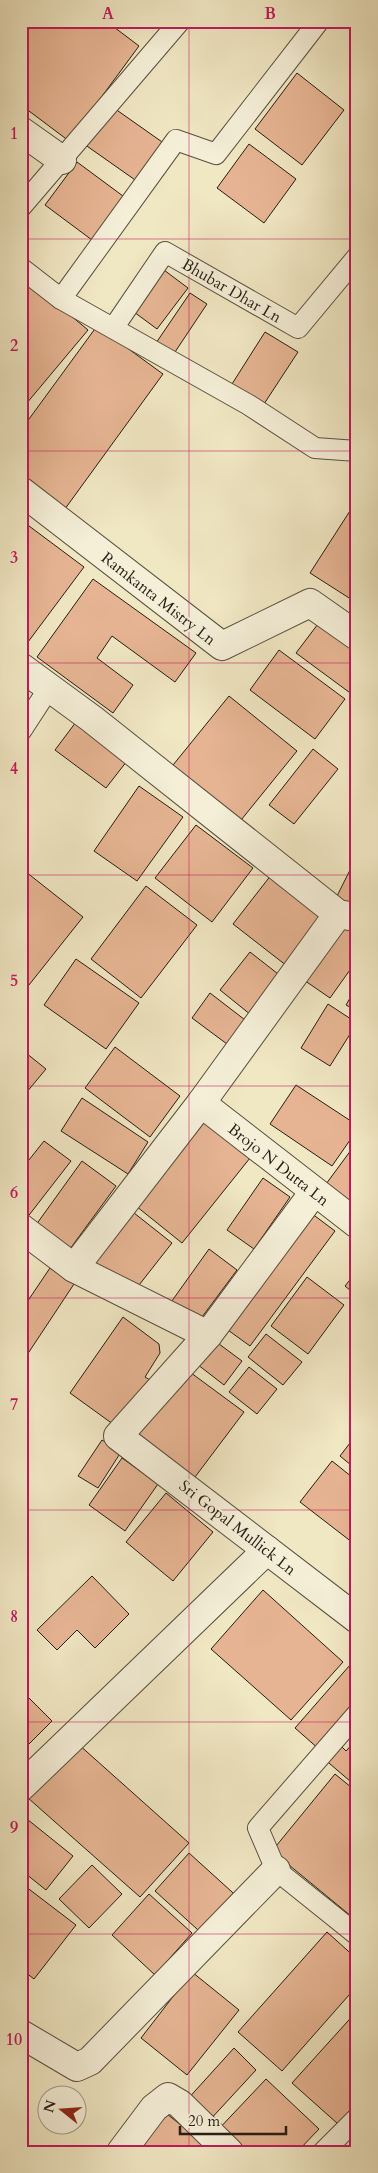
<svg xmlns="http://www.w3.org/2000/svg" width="378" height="2173" viewBox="0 0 378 2173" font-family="Cardo,serif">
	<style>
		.building { fill: #e6b492; stroke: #261d13 }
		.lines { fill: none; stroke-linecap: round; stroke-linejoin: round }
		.lane-casing { stroke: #58503f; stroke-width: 22 }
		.street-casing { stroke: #58503f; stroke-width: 30 }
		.lane { stroke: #f5efd8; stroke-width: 20 }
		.street { stroke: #f5efd8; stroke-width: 28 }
		.grid { fill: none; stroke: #c2185b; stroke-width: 1; stroke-opacity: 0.55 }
		.labels { text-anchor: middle; stroke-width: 4.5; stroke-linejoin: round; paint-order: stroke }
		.street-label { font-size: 16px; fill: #261d13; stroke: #f5efd8 }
		.neatline { fill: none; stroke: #c2185b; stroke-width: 2 }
		.grid-label { font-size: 16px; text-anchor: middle; font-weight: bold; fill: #c2185b }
	</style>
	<rect width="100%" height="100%" fill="#f0e7c3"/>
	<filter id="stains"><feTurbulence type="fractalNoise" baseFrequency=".004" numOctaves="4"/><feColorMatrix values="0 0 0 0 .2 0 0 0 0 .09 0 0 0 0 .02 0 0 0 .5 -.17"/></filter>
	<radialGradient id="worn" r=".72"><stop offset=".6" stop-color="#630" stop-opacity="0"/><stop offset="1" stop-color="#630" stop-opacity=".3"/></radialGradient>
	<!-- building -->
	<g class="building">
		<path d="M21 21H106L139 46 69 141 21 105Z"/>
		<path d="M297 73 344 110 302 165 255 129Z"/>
		<path d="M111 106 165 144 138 182 84 144Z"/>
		<path d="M249 144 296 179 264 223 217 188Z"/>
		<path d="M77 162 127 199 96 243 45 205Z"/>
		<path d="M164 270 188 288 157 329 134 312Z"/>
		<path d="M21 274 88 330 21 410Z"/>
		<path d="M190 293 207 304 173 355 156 343Z"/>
		<path d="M97 326 163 374 62 513 21 484V430Z"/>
		<path d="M265 332 298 352 264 404 232 384Z"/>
		<path d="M357 500V603L310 573Z"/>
		<path d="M21 520 84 567 25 646 21 643Z"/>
		<path d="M93 579 196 653 175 682 112 636 97 658 133 685 113 713 37 657Z"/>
		<path d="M321 620 357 646V698L296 653Z"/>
		<path d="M279 650 345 699 315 739 250 690Z"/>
		<path d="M229 696 297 751 237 825 169 770Z"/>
		<path d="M76 722 127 761 106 788 55 750Z"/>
		<path d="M313 749 338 769 294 824 269 805Z"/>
		<path d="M139 786 183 817 137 881 94 851Z"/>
		<path d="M196 825 253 868 212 922 155 878Z"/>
		<path d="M21 868 83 917 21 995Z"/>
		<path d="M275 870 329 912 287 966 233 924Z"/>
		<path d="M350 870 357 874V912L335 900Z"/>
		<path d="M146 886 197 925 141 998 91 959Z"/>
		<path d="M340 922 357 933V960L330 998 301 978Z"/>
		<path d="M250 952 287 981 256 1019 220 990Z"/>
		<path d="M76 959 139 1003 106 1049 44 1005Z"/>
		<path d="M357 986V1011L346 1005Z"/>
		<path d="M210 993 249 1023 231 1047 192 1018Z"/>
		<path d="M328 1004 357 1023 330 1066 301 1048Z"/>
		<path d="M115 1047 180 1096 150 1137 85 1088Z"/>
		<path d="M21 1049 46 1069 21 1099Z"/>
		<path d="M296 1085 357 1125V1130L332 1166 270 1124Z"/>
		<path d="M82 1098 148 1142 128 1174 61 1131Z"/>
		<path d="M199 1117 250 1158 182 1243 131 1202Z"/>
		<path d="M44 1141 71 1161 26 1219 21 1215V1170Z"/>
		<path d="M357 1142V1207L326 1184Z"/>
		<path d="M82 1161 116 1186 67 1253 33 1229Z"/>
		<path d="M263 1178 290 1197 254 1249 227 1230Z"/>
		<path d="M129 1209 172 1243 132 1294 89 1260Z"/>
		<path d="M307 1210 335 1231 250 1346 221 1325Z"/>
		<path d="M209 1249 237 1270 196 1325 169 1305Z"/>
		<path d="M50 1268 74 1284 23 1361 21 1359V1311Z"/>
		<path d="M357 1271V1296L345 1286Z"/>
		<path d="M307 1277 344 1305 308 1354 271 1326Z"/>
		<path d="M123 1317 159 1344 160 1353 145 1377 150 1380 117 1427 70 1393Z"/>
		<path d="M266 1334 302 1362 283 1385 248 1357Z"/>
		<path d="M211 1338 242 1361 224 1385 193 1361Z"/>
		<path d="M183 1367 244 1412 192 1481 132 1436Z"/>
		<path d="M249 1367 277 1389 257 1414 229 1392Z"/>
		<path d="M357 1434V1470L340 1456Z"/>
		<path d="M102 1440 121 1452 98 1488 78 1476Z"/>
		<path d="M122 1458 158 1484 125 1531 89 1505Z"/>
		<path d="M332 1461 357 1481V1546L300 1502Z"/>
		<path d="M166 1493 213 1532 173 1581 126 1542Z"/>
		<path d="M92 1576 129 1614 95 1648 77 1630 57 1650 37 1630Z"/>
		<path d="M263 1590 343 1662 291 1720 211 1649Z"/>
		<path d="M357 1657V1708L320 1750 295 1728Z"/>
		<path d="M21 1690 52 1721 21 1752Z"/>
		<path d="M357 1739V1787L323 1758 337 1742 346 1751Z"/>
		<path d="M77 1743 189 1843 140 1897 28 1798Z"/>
		<path d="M335 1774 357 1792V1921L272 1851Z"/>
		<path d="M22 1815 73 1856 46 1890 21 1870Z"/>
		<path d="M189 1853 242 1901 208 1939 155 1891Z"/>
		<path d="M92 1865 122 1894 89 1928 59 1899Z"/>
		<path d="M21 1883 76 1925 34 1979 21 1969Z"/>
		<path d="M149 1894 192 1933 155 1975 112 1935Z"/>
		<path d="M327 1932 357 1959V1986L282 2071 238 2032Z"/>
		<path d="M192 1972 239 2010 187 2075 141 2038Z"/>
		<path d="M357 2011V2103L338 2124 292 2083Z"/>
		<path d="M234 2048 256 2070 208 2122 185 2102Z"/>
		<path d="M266 2079 319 2129 297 2152H232L214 2134Z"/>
		<path d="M167 2114 206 2145 200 2152H137Z"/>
		<path d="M357 2139V2152H344Z"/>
	</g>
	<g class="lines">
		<!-- lane casing -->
		<g class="lane-casing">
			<g id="lane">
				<path d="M21 207 180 21"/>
				<path d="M21 268 61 299 249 405 315 448 357 451"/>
				<path d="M61 299 176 140 216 154 319 21"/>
				<path d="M114 327 165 252 298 328 357 257"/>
				<path d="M21 731 49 688"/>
				<path d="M357 1714 258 1828 276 1870 357 1935"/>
				<path d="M323 2152 357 2118"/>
			</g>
		</g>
		<!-- street casing -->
		<g class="street-casing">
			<g id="street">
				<path d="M21 131 62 160"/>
				<path d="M21 491 222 646 310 603 357 636"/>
				<path d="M21 667 92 719 338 914 355 917"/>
				<path d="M201 1103 357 1224"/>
				<path d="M314 1192 208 1335 118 1436 357 1619"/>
				<path d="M21 1228 74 1268 208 1335"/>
				<path d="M74 1268 201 1103 338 914"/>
				<path d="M21 1787 267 1550"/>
				<path d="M21 2034 77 2067 90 2061 276 1870"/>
				<path d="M121 2152 154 2108 168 2097 180 2104 229 2152"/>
			</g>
		</g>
		<!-- lane -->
		<use href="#lane" class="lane"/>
		<!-- street -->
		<use href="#street" class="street"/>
	</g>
	<!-- grid -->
	<path class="grid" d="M189 21V2152M21 239H357M21 451H357M21 663H357M21 875H357M21 1086H357M21 1298H357M21 1510H357M21 1722H357M21 1934H357"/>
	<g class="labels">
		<!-- street labels -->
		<g class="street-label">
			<text transform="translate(232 290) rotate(30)" y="6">Bhubar Dhar Ln</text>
			<text transform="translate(159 598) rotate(38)" y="6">Ramkanta Mistry Ln</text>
			<text transform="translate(279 1164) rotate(38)" y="6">Brojo N Dutta Ln</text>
			<text transform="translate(238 1527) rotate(38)" y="6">Sri Gopal Mullick Ln</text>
		</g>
	</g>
	<!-- margin -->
	<rect width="378" height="2173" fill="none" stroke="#f0e7c3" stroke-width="55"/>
	<!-- north arrow -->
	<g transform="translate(62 2110) rotate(287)"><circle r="24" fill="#f5efd8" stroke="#a29b89"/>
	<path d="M0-4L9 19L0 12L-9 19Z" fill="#8f2418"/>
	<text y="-8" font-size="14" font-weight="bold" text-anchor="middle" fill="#261d13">N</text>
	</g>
	<!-- scale -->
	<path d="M180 2126v8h106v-8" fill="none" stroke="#261d13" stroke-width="2.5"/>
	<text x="188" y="2126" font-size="15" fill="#261d13" stroke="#f5efd8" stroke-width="4" paint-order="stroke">20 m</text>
	<rect x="28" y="28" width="322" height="2118" class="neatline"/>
	<g class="grid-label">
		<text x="108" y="19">A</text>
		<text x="270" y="19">B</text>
		<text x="14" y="139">1</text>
		<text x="14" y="351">2</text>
		<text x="14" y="563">3</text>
		<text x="14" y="774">4</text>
		<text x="14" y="986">5</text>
		<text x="14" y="1198">6</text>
		<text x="14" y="1410">7</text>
		<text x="14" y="1622">8</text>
		<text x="14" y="1833">9</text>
		<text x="14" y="2045">10</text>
	</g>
	<rect width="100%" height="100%" filter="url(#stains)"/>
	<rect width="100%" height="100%" fill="url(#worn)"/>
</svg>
